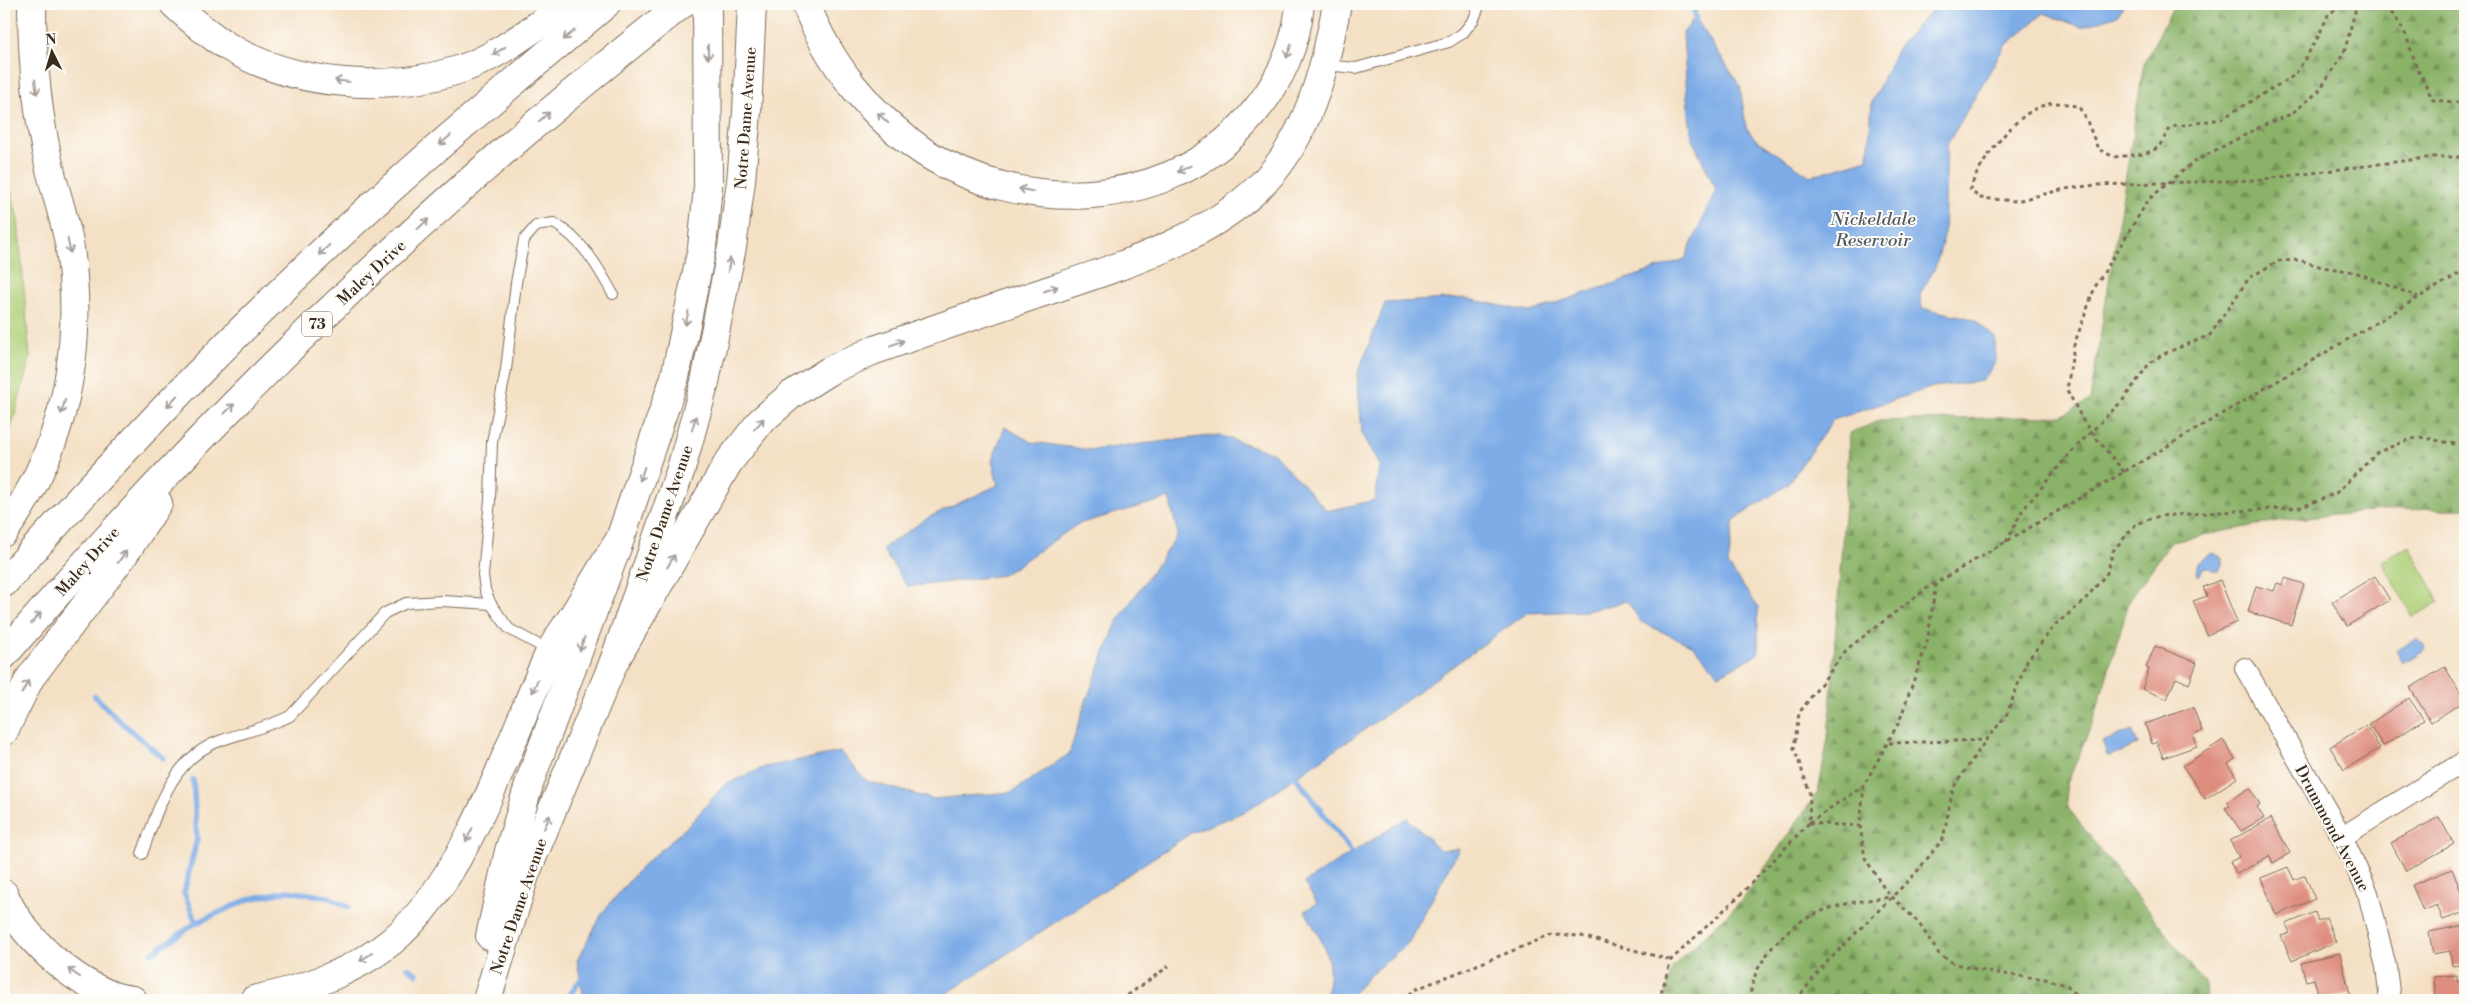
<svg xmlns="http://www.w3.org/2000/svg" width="2469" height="1004" viewBox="0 0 2469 1004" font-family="'Libre Bodoni',serif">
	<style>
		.grass { fill: #aecf77; stroke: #747c4a }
		.forest { fill: url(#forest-firs); stroke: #626e43 }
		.water { fill: #7dace7; stroke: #5c6b82 }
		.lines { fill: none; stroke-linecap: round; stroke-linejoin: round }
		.stream { stroke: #7dace7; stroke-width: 5.5 }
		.building { fill: #de8e7f }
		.lane-casing { stroke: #7c6a58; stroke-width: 12 }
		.street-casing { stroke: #7c6a58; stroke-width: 22 }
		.secondary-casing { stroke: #7c6a58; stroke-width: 30 }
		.highway-casing { stroke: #7c6a58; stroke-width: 30 }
		.path { stroke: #7c6a58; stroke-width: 3; stroke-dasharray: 4 4; stroke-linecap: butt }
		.lane { stroke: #fff; stroke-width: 10 }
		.street { stroke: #fff; stroke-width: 20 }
		.secondary { stroke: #fff; stroke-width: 28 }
		.highway { stroke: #fff; stroke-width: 28 }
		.oneway { stroke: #a79f9a }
		.labels { text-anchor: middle; stroke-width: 4; stroke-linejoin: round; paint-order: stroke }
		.shield { fill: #fdfcf7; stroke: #75695f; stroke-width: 1 }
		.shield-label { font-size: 15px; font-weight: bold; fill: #3b2a1e }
		.street-label { font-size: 16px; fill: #3b2a1e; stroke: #fdfcf7 }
		.water-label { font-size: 18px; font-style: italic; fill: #525864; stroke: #fdfcf7 }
	</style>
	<defs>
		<pattern id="forest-firs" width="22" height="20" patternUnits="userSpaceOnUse" patternTransform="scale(1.25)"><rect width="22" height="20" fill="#8ab268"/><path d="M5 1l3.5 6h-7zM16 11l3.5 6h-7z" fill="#729155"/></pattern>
	</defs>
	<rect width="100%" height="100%" fill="#fdfcf7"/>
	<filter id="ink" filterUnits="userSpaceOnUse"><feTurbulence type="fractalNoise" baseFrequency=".02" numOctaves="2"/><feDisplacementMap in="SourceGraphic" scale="10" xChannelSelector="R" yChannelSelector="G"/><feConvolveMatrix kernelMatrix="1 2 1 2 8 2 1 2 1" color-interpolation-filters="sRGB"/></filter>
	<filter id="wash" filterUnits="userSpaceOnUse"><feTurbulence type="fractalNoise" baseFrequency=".0096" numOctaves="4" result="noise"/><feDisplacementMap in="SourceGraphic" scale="20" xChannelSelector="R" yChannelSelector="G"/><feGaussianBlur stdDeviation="1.12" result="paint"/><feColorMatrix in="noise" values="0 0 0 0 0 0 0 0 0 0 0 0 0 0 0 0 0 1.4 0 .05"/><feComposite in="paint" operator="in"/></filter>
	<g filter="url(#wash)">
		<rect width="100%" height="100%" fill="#f4e0c4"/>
		<!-- grass -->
		<g class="grass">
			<path d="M4 161 18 220 30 358 4 455Z"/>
			<path d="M2409 546 2440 602 2413 617 2382 561Z"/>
		</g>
		<!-- forest -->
		<path class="forest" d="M2181 4H2465V509L2383 510 2278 521 2172 541 2130 599 2094 719 2066 786 2068 808 2205 984 2206 1000H1664L1673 966 1743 899 1818 792 1828 738 1850 433 1879 421 2061 416 2090 400 2144 63 2173 7Z"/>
		<!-- water -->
		<g class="water">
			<path d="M1938 4H2124L2118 15 2081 27 2044 13 2004 47 1947 145 1944 236 1935 268 1920 294 1922 308 1974 319 1995 338 1996 361 1982 381 1933 387 1833 420 1787 485 1734 520 1728 565 1758 607V654L1719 675 1693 646 1641 622 1627 601 1587 611 1527 613 1364 730 1246 811 1191 833 937 1000H584L577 960 603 912 640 868 689 825 724 785 765 767 840 752 867 781 932 799 1012 792 1069 754 1086 701 1117 622 1178 534 1169 498 1078 524 1003 575 908 587 882 549 929 517 998 485 992 461 1005 427 1031 442 1091 450 1218 435 1274 453 1327 511 1375 500 1379 464 1362 433 1357 375 1385 303 1464 298 1530 312 1685 259 1716 189 1692 139 1687 97 1683 33 1695 17 1740 86 1746 127 1755 139 1810 176 1868 159 1872 102 1897 48Z"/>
			<path d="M2213 553 2223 558V563L2218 571H2214L2208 567H2204L2199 576 2196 572 2198 562Z"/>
			<path d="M2416 639 2425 646 2424 650 2403 663 2396 651Z"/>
			<path d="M2132 730 2138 745 2108 757 2102 742Z"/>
			<path d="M1407 818 1440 850 1459 849 1409 942 1370 975 1347 1000H1324C1338 963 1322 942 1305 911L1317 903 1304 883Z"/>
		</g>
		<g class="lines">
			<!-- stream -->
			<g class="stream">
				<path d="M1693 4 1696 22"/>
				<path d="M95 696 121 722 163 758"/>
				<path d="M1296 777 1352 853"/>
				<path d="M193 780 197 839 184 893 196 923"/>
				<path d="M152 953 196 923 249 899 288 891 328 897 348 907"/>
				<path d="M408 968 417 974"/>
				<path d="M561 1000 568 997 585 974"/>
			</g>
		</g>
		<g id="blocks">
			<!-- building -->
			<g class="building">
				<path d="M2375 576 2390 600 2347 626 2332 602Z"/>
				<path d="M2285 578 2304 584 2291 625 2248 612 2256 586 2274 591 2277 583 2283 585Z"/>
				<path d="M2220 580 2237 622 2207 635 2193 601 2207 596 2203 587Z"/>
				<path d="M2155 646 2197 663 2189 684 2176 678 2167 699 2142 689 2149 669 2146 668Z"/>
				<path d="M2445 667 2465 701 2431 722 2410 688Z"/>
				<path d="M2409 698 2424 720 2383 746 2369 724Z"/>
				<path d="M2193 707 2202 731 2193 734 2197 746 2163 758 2157 742 2152 744 2145 724Z"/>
				<path d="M2366 725 2380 748 2344 770 2330 747Z"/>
				<path d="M2223 740 2235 759 2228 764 2237 778 2205 799 2183 766Z"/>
				<path d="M2250 788 2260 804 2257 807 2264 818 2241 831 2225 808 2230 806 2227 802Z"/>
				<path d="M2439 817 2454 844 2406 871 2391 843Z"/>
				<path d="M2271 818 2290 853 2273 863 2269 856 2237 874 2230 862 2239 857 2230 841Z"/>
				<path d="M2288 867 2294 880 2305 875 2315 899 2276 915 2261 878Z"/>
				<path d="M2452 869 2465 902V912L2443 920 2437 905 2423 911 2412 885Z"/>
				<path d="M2315 912 2318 921 2326 918 2336 942 2292 961 2281 936 2290 933 2286 924Z"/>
				<path d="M2465 925V964L2452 966 2450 951 2433 954 2429 932Z"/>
				<path d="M2340 953 2350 994 2320 1000 2314 979 2306 981 2301 963Z"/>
				<path d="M2457 975V982L2465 981V1000H2446V997L2436 998 2434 977Z"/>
			</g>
		</g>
	</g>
	<g filter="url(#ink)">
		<use href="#blocks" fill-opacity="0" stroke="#7c6a58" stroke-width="1"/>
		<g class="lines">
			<!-- lane casing -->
			<g class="lane-casing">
				<g id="lane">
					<path d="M1325 65 1356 68 1449 42 1463 33 1474 19 1480 4"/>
					<path d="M550 651 509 629 491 604 485 590 483 575 490 500 492 442 506 370 516 283 524 240 536 226 554 223C583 241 597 265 613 294"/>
					<path d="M142 854C158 809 172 757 222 740 245 732 268 727 290 716L385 613 406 603 443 601 491 604"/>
				</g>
			</g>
			<!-- street casing -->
			<g class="street-casing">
				<g id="street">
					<path d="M2245 668 2342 837 2368 893 2386 967 2390 1000"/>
					<path d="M2342 837 2465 761"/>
				</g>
			</g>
			<!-- secondary casing -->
			<g class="secondary-casing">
				<g id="secondary">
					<path d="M490 936 509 851 531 778 620 539 675 377 702 248 708 186 707 4"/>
					<path d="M487 1000 525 875 613 664 681 469 705 382 732 247 741 181 747 112 752 4"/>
				</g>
			</g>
			<!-- highway casing -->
			<g class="highway-casing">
				<g id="highway">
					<path d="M174 4C190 19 208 34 227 46 292 85 382 93 455 71 496 59 533 28 568 4"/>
					<path d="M806 4C828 63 872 117 924 152 1020 214 1160 211 1241 127 1274 93 1296 51 1300 4"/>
					<path d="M4 532C65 447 84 351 70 249 66 222 56 195 50 169 37 114 32 59 32 4"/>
					<path d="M4 583C105 469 210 357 321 253 413 166 510 85 606 4"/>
					<path d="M4 655C208 417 435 198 682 4"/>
					<path d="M613 664 728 463 761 421 791 395 829 371 872 351C923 333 975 315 1026 298 1108 270 1216 241 1273 172 1312 124 1326 63 1337 4"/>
					<path d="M4 731 30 678 123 556 158 503"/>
					<path d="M4 894C21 936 69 979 111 995 118 998 126 999 133 1000"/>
					<path d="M254 1000C303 989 353 973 392 941 468 877 508 744 549 654 555 641 565 628 573 616 589 590 604 564 620 539"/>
				</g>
			</g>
			<!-- path -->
			<g class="path">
				<path d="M2350 4 2329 13 2317 39 2295 75 2221 119 2171 127 2158 148 2144 154 2114 157 2098 149 2087 121 2079 107C2067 104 2057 101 2045 105 2016 112 1979 163 1970 189L1979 198 2016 201 2065 189 2096 185 2257 180 2433 157H2465"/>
				<path d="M2353 4 2378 5 2394 15 2406 35 2417 68 2433 100 2465 103"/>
				<path d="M2124 472 2085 424 2067 390 2074 345 2095 287 2149 199 2195 161 2262 126 2291 114 2318 92 2344 53 2357 4"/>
				<path d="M2006 542 2022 511 2071 452 2123 400 2149 364 2163 354 2210 335 2249 278 2278 261 2299 260 2322 267 2355 272 2418 297"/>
				<path d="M1936 584 1927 643 1899 722 1864 785 1860 826 1865 858 1885 890 1918 922 1939 954 1955 964 1988 972 2045 979 2067 985 2080 1000"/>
				<path d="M1889 743 1986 740"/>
				<path d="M1809 823 1864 785"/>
				<path d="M1809 823 1860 826"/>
				<path d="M1121 1000 1169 966"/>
				<path d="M1403 1000 1414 990 1552 935 1581 936 1671 960"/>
				<path d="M1659 1000 1671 960 1742 893 1809 823 1810 793 1794 748 1799 713 1847 649 1926 589 2465 270"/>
				<path d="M1748 1000C1752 990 1753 977 1759 967 1791 912 1832 904 1891 897"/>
				<path d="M1796 1000 1826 963 1915 874 1943 839 1953 788 1986 740 2006 716 2027 661 2055 625 2083 602 2107 573 2113 551 2136 524 2159 516 2302 507 2336 493 2378 452 2405 441 2420 437 2465 446"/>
			</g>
			<!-- lane -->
			<use href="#lane" class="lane"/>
			<!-- street -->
			<use href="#street" class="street"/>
			<!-- secondary -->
			<use href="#secondary" class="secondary"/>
			<!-- highway -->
			<use href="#highway" class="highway"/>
		</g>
		<!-- one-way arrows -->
		<defs><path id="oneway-shaft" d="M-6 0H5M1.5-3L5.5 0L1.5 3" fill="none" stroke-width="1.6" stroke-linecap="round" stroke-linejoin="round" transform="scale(1.25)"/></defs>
		<g class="oneway">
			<use href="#oneway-shaft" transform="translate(569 35) rotate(140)"/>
			<use href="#oneway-shaft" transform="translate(499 51) rotate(147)"/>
			<use href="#oneway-shaft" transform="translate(1289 51) rotate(110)"/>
			<use href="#oneway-shaft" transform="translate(708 52) rotate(89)"/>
			<use href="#oneway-shaft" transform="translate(342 81) rotate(-173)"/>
			<use href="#oneway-shaft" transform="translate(36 87) rotate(83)"/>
			<use href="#oneway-shaft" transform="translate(544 117) rotate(-40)"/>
			<use href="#oneway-shaft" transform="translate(883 118) rotate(-136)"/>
			<use href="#oneway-shaft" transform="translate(445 140) rotate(140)"/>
			<use href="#oneway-shaft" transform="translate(1184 169) rotate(153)"/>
			<use href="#oneway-shaft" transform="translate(1026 190) rotate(-169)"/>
			<use href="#oneway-shaft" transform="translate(423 224) rotate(-43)"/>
			<use href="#oneway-shaft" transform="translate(69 246) rotate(79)"/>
			<use href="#oneway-shaft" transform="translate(324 250) rotate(137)"/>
			<use href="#oneway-shaft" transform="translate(729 265) rotate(-79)"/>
			<use href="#oneway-shaft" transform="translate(1051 289) rotate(-19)"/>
			<use href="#oneway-shaft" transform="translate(687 318) rotate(102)"/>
			<use href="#oneway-shaft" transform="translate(897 343) rotate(-20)"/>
			<use href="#oneway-shaft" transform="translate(172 401) rotate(133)"/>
			<use href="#oneway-shaft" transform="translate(63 407) rotate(106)"/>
			<use href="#oneway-shaft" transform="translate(229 409) rotate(-44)"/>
			<use href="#oneway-shaft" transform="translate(694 423) rotate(-74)"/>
			<use href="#oneway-shaft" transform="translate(759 424) rotate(-49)"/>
			<use href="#oneway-shaft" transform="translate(642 474) rotate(109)"/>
			<use href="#oneway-shaft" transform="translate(122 557) rotate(-54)"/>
			<use href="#oneway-shaft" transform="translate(671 561) rotate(-60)"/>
			<use href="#oneway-shaft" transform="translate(36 618) rotate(-48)"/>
			<use href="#oneway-shaft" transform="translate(582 644) rotate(110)"/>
			<use href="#oneway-shaft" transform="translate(535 686) rotate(114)"/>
			<use href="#oneway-shaft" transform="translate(25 687) rotate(-63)"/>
			<use href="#oneway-shaft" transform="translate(547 822) rotate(-67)"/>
			<use href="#oneway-shaft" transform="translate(469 835) rotate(116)"/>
			<use href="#oneway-shaft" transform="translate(366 957) rotate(147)"/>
			<use href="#oneway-shaft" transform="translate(74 973) rotate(-145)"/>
		</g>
	</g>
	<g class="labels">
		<!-- shield labels -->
		<rect class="shield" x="302" y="311.5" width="30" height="25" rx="4"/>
		<g class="shield-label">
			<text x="317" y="329">73</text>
		</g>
		<!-- street labels -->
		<g class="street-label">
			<text transform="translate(745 118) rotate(-86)" y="6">Notre Dame Avenue</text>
			<text transform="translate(371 272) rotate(-43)" y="6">Maley Drive</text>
			<text transform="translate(664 513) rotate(-71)" y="6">Notre Dame Avenue</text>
			<text transform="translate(87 561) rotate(-48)" y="6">Maley Drive</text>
			<text transform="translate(2333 828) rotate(62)" y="6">Drummond Avenue</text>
			<text transform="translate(518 906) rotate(-71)" y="6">Notre Dame Avenue</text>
		</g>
		<!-- water labels -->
		<g class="water-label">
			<text x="1873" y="225">Nickeldale<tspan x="1873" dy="21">Reservoir</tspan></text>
		</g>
	</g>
	<!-- margin -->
	<rect width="2469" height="1004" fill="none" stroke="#fdfcf7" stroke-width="20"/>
	<!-- north arrow -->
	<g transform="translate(52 52) rotate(355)" stroke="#fdfcf7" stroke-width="4" paint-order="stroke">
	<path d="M0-4L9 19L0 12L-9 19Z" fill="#3b2a1e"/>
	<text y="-8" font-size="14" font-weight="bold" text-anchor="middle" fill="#3b2a1e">N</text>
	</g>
</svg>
